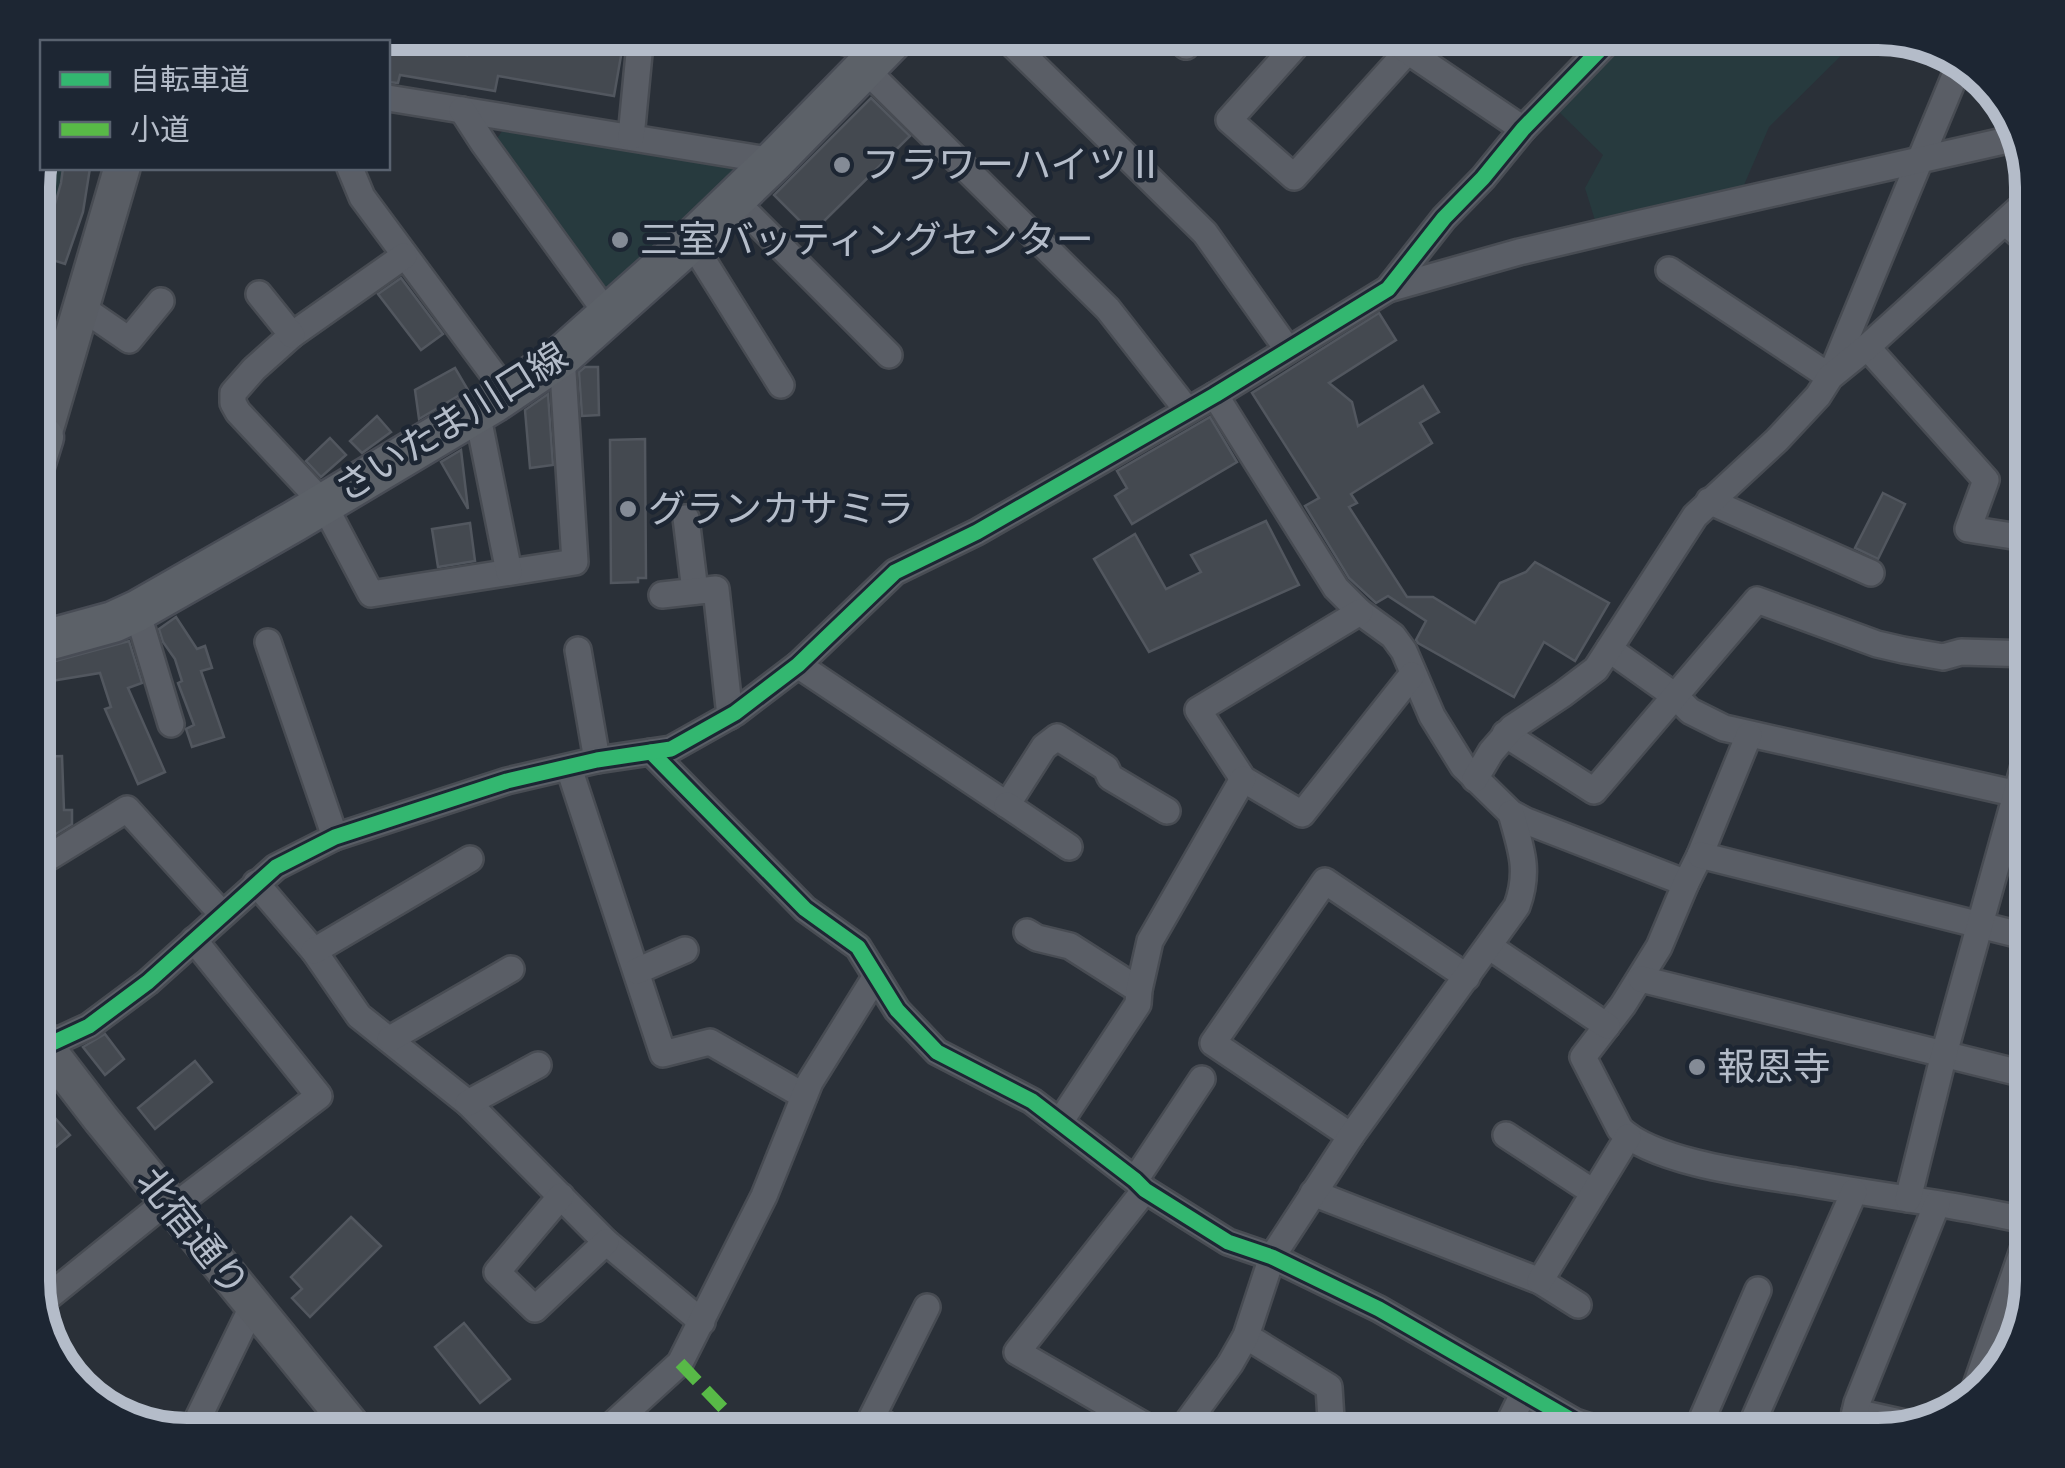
<svg xmlns="http://www.w3.org/2000/svg" width="2065" height="1468" viewBox="0 0 2065 1468" font-family="Figtree,'Noto Sans JP',sans-serif">
	<style>
		.green { fill: #273a3e }
		.building { fill: #444950; stroke: #52575f; stroke-width: 2.5 }
		.lines { fill: none; stroke-linecap: round; stroke-linejoin: round }
		.street-casing { stroke: #484c53; stroke-width: 30 }
		.secondary-casing { stroke: #484c53; stroke-width: 40 }
		.primary-casing { stroke: #484c55; stroke-width: 45 }
		.street { stroke: #5a5e66; stroke-width: 25 }
		.secondary { stroke: #595d64; stroke-width: 35 }
		.primary { stroke: #5c6168; stroke-width: 40 }
		.quiet { stroke: #58b947; stroke-width: 12; stroke-dasharray: 25 12; stroke-linecap: butt }
		.cycleway-casing { stroke: #1d2633; stroke-width: 21 }
		.cycleway { stroke: #33b770; stroke-width: 15 }
		.poi-dot { fill: #848b96; stroke: #1d2633; stroke-width: 4 }
		.labels { text-anchor: middle; stroke-width: 9; stroke-linejoin: round; paint-order: stroke }
		.poi-label { font-size: 38px; fill: #b4bcc9; stroke: #1d2633; text-anchor: start }
		.street-label { font-size: 38px; fill: #b4bcc9; stroke: #1d2633 }
		.rim { fill: none; stroke: #b4bcc9; stroke-width: 12 }
	</style>
	<rect width="100%" height="100%" fill="#2a3038"/>
	<!-- green -->
	<g class="green">
		<path d="M1627 33H1864L1769 127 1741 192 1598 230 1585 188 1603 155 1555 108Z"/>
		<path d="M505 127 735 166 739 183 603 297 493 144Z"/>
		<path d="M42 157V168H63L61 183 38 264 33 262V176Z"/>
	</g>
	<!-- building -->
	<g class="building">
		<path d="M388 32H408L405 45 467 55 471 32H522L622 50 614 96 498 76 495 91 400 75 398 83 388 82Z"/>
		<path d="M871 98 910 136 812 233 774 195Z"/>
		<path d="M63 168H90L83 212 65 264 40 256 61 183Z"/>
		<path d="M401 278 443 334 421 350 378 294Z"/>
		<path d="M1379 313 1396 340 1329 383 1352 402 1358 426 1423 386 1439 412 1420 423 1432 443 1351 494 1357 503 1349 507 1407 597H1433L1475 623 1500 583 1526 572 1535 562 1609 603 1575 661 1544 642 1514 697 1418 643 1416 640 1426 621 1388 596 1376 603 1349 578 1305 506 1319 498 1252 393Z"/>
		<path d="M585 367H598L599 415 582 416 579 372Z"/>
		<path d="M455 368 468 390 419 419 415 390Z"/>
		<path d="M548 394 553 465 530 468 525 410Z"/>
		<path d="M377 416 391 432 362 453 350 441Z"/>
		<path d="M1210 417 1237 462 1132 524 1115 496 1127 488 1117 471Z"/>
		<path d="M330 438 346 455 321 477 306 461Z"/>
		<path d="M645 439 646 578H638V582L611 583 610 440Z"/>
		<path d="M461 450 468 509 441 462Z"/>
		<path d="M1883 493 1905 504 1878 559 1855 548Z"/>
		<path d="M1266 521 1299 585 1149 652 1094 559 1135 534 1166 589 1201 572 1191 555Z"/>
		<path d="M470 523 475 561 438 567 432 529Z"/>
		<path d="M176 617 197 649 205 646 212 668 201 671 224 737 192 747 186 729 194 725 178 683 182 681 175 659 163 642 159 629Z"/>
		<path d="M129 641 142 683 128 688 165 772 138 784 105 709 111 707 100 673 33 684V667Z"/>
		<path d="M62 756 64 810H72V824L33 848V757Z"/>
		<path d="M105 1034 124 1059 105 1075 83 1047Z"/>
		<path d="M195 1061 212 1082 155 1129 138 1108Z"/>
		<path d="M42 1103 70 1135 33 1166V1106Z"/>
		<path d="M351 1217 381 1246 310 1317 292 1298 302 1289 291 1277Z"/>
		<path d="M464 1323 510 1379 480 1403 435 1347Z"/>
	</g>
	<g class="lines">
		<!-- street casing -->
		<g class="street-casing">
			<g id="street">
				<path d="M805 33 882 50"/>
				<path d="M1001 33 1205 233 1288 350"/>
				<path d="M1170 33 1186 46"/>
				<path d="M1307 33 1229 120 1294 177 1424 33"/>
				<path d="M1381 33 1523 129"/>
				<path d="M327 42 330 33"/>
				<path d="M865 69 1108 309 1187 410"/>
				<path d="M388 98 774 161"/>
				<path d="M462 110 484 144 608 315"/>
				<path d="M631 137 641 33"/>
				<path d="M350 168 362 197 508 394"/>
				<path d="M733 199 889 355"/>
				<path d="M2005 222 2032 246"/>
				<path d="M691 241 781 385"/>
				<path d="M404 256 292 335 254 369 233 393V403L238 412 323 503 371 594 575 562 562 356"/>
				<path d="M1669 270 1830 377 1961 61"/>
				<path d="M1388 289 1519 252 1642 223 2021 137"/>
				<path d="M259 294 292 335"/>
				<path d="M81 307 129 340 161 301"/>
				<path d="M1867 347 1986 480 1968 529 2032 539"/>
				<path d="M1215 395 1336 588 1360 612 1393 636 1404 651 1432 716 1463 766 1511 813 1526 821 1686 883"/>
				<path d="M477 412 509 572"/>
				<path d="M1709 501 1871 573"/>
				<path d="M686 518 695 591"/>
				<path d="M662 595 716 589 730 716"/>
				<path d="M137 611 171 724"/>
				<path d="M1360 612 1198 710 1243 779 1302 814 1412 675"/>
				<path d="M268 642 335 837"/>
				<path d="M1609 649 1675 696 1690 711 1724 728 2031 797"/>
				<path d="M578 650 597 760"/>
				<path d="M798 665 1007 805 1044 747 1057 737 1106 768 1110 777 1167 811"/>
				<path d="M1505 734 1594 791 1757 600 1877 644 1903 650 1943 657 1961 652 2032 654"/>
				<path d="M1749 735 1700 855 1686 883 1659 947 1623 1005 1583 1057 1620 1129C1654 1162 1750 1174 1796 1181 1842 1189 1888 1196 1934 1203 1967 1208 2000 1215 2032 1221"/>
				<path d="M651 752 805 909 858 947 897 1010 937 1052 1032 1101 1135 1180 1145 1190 1228 1242 1272 1257 1379 1309 1575 1422C1607 1435 1641 1426 1674 1435"/>
				<path d="M569 768 663 1054 710 1042 804 1096"/>
				<path d="M1475 779 1491 752 1512 728 1563 694 1596 669 1695 516 1777 440 1818 396 1830 377 1867 347 2032 197"/>
				<path d="M1007 805 1069 847"/>
				<path d="M1700 855 2032 938"/>
				<path d="M33 867 127 809 222 914"/>
				<path d="M256 883 314 951 359 1016 468 1103 606 1242 702 1322"/>
				<path d="M1027 932 1037 938 1070 946 1139 990"/>
				<path d="M1490 947 1607 1026"/>
				<path d="M314 951 470 859"/>
				<path d="M637 971 685 950"/>
				<path d="M1641 979 2032 1076"/>
				<path d="M390 1039 511 969"/>
				<path d="M46 1046 89 1026 148 982 276 867 335 837 507 781 597 760 671 749 735 713 798 665 895 572 977 532 1071 478 1215 395 1388 289 1444 218 1483 178 1523 129 1616 33"/>
				<path d="M33 1090 61 1067"/>
				<path d="M468 1103 538 1065"/>
				<path d="M1060 1122 1138 1004 1139 990 1150 941 1243 779"/>
				<path d="M1506 1135 1593 1192"/>
				<path d="M1351 1136 1213 1043 1325 881 1467 977"/>
				<path d="M1135 1180 1202 1079"/>
				<path d="M1145 1190 1017 1352 1161 1435"/>
				<path d="M1313 1193 1540 1281 1578 1305"/>
				<path d="M561 1196 497 1272 535 1309 606 1242"/>
				<path d="M1908 1199 1944 1054 2032 737"/>
				<path d="M172 1208 319 1096 194 940"/>
				<path d="M1540 1281 1628 1137"/>
				<path d="M37 1306 167 1201"/>
				<path d="M1246 1336 1329 1387 1332 1435"/>
				<path d="M1971 1400 2032 1224"/>
				<path d="M1855 1412 1918 1426"/>
				<path d="M190 1435 253 1305"/>
				<path d="M601 1435 680 1363 764 1196 810 1082 876 976"/>
				<path d="M905 1435 872 1417 927 1307"/>
				<path d="M1178 1435 1230 1364 1246 1336 1272 1257 1351 1136 1517 906C1530 870 1521 849 1511 813"/>
				<path d="M1503 1435 1523 1394"/>
				<path d="M1695 1435 1758 1290"/>
				<path d="M1747 1435 1854 1192"/>
				<path d="M1850 1435 1857 1403 1937 1204"/>
			</g>
		</g>
		<!-- secondary casing -->
		<g class="secondary-casing">
			<g id="secondary">
				<path d="M43 437 122 168"/>
				<path d="M33 1024 51 1054 101 1119 359 1435"/>
			</g>
		</g>
		<!-- primary casing -->
		<g class="primary-casing">
			<g id="primary">
				<path d="M33 469 43 437 33 433"/>
				<path d="M33 644 113 622 137 611 293 522 494 402 562 356 691 241 774 161 899 33"/>
			</g>
		</g>
		<!-- street -->
		<use href="#street" class="street"/>
		<!-- secondary -->
		<use href="#secondary" class="secondary"/>
		<!-- primary -->
		<use href="#primary" class="primary"/>
		<!-- quiet -->
		<path class="quiet" d="M680 1363 739 1425 732 1435"/>
		<!-- cycleway casing -->
		<g class="cycleway-casing">
			<g id="cycleway">
				<path d="M651 752 805 909 858 947 897 1010 937 1052 1032 1101 1135 1180 1145 1190 1228 1242 1272 1257 1379 1309 1575 1422C1607 1435 1641 1426 1674 1435"/>
				<path d="M46 1046 89 1026 148 982 276 867 335 837 507 781 597 760 671 749 735 713 798 665 895 572 977 532 1071 478 1215 395 1388 289 1444 218 1483 178 1523 129 1616 33"/>
			</g>
		</g>
		<!-- cycleway -->
		<use href="#cycleway" class="cycleway"/>
	</g>
	<!-- markers -->
	<g class="poi-dot">
		<circle cx="842" cy="165" r="10"/>
		<circle cx="620" cy="240" r="10"/>
		<circle cx="628" cy="509" r="10"/>
		<circle cx="1697" cy="1067" r="10"/>
	</g>
	<g class="labels">
		<!-- poi labels -->
		<g class="poi-label">
			<text x="862" y="178">フラワーハイツⅡ</text>
			<text x="640" y="253">三室バッティングセンター</text>
			<text x="648" y="522">グランカサミラ</text>
			<text x="1717" y="1080">報恩寺</text>
		</g>
		<!-- street labels -->
		<g class="street-label">
			<text transform="translate(451 422) rotate(-32)" y="13">さいたま川口線</text>
			<text transform="translate(193 1232) rotate(51)" y="13">北宿通り</text>
		</g>
	</g>
	<!-- crop -->
	<path d="M0 0H2065V1468H0ZM187 50H1878A137 137 0 0 1 2015 187V1281A137 137 0 0 1 1878 1418H187A137 137 0 0 1 50 1281V187A137 137 0 0 1 187 50Z" fill="#1d2633" fill-rule="evenodd"/>
	<path class="rim" d="M187 50H1878A137 137 0 0 1 2015 187V1281A137 137 0 0 1 1878 1418H187A137 137 0 0 1 50 1281V187A137 137 0 0 1 187 50Z"/>
	<!-- legend -->
	<rect x="40" y="40" width="350" height="130" fill="#1d2633" stroke="#59626f" stroke-width="2.5"/>
	<rect x="60" y="72" width="50" height="15" fill="#33b770" stroke="#59626f" stroke-width="2.5"/>
	<text x="130" y="90" font-size="30" fill="#b4bcc9">自転車道</text>
	<rect x="60" y="122" width="50" height="15" fill="#58b947" stroke="#59626f" stroke-width="2.5"/>
	<text x="130" y="140" font-size="30" fill="#b4bcc9">小道</text>
</svg>
